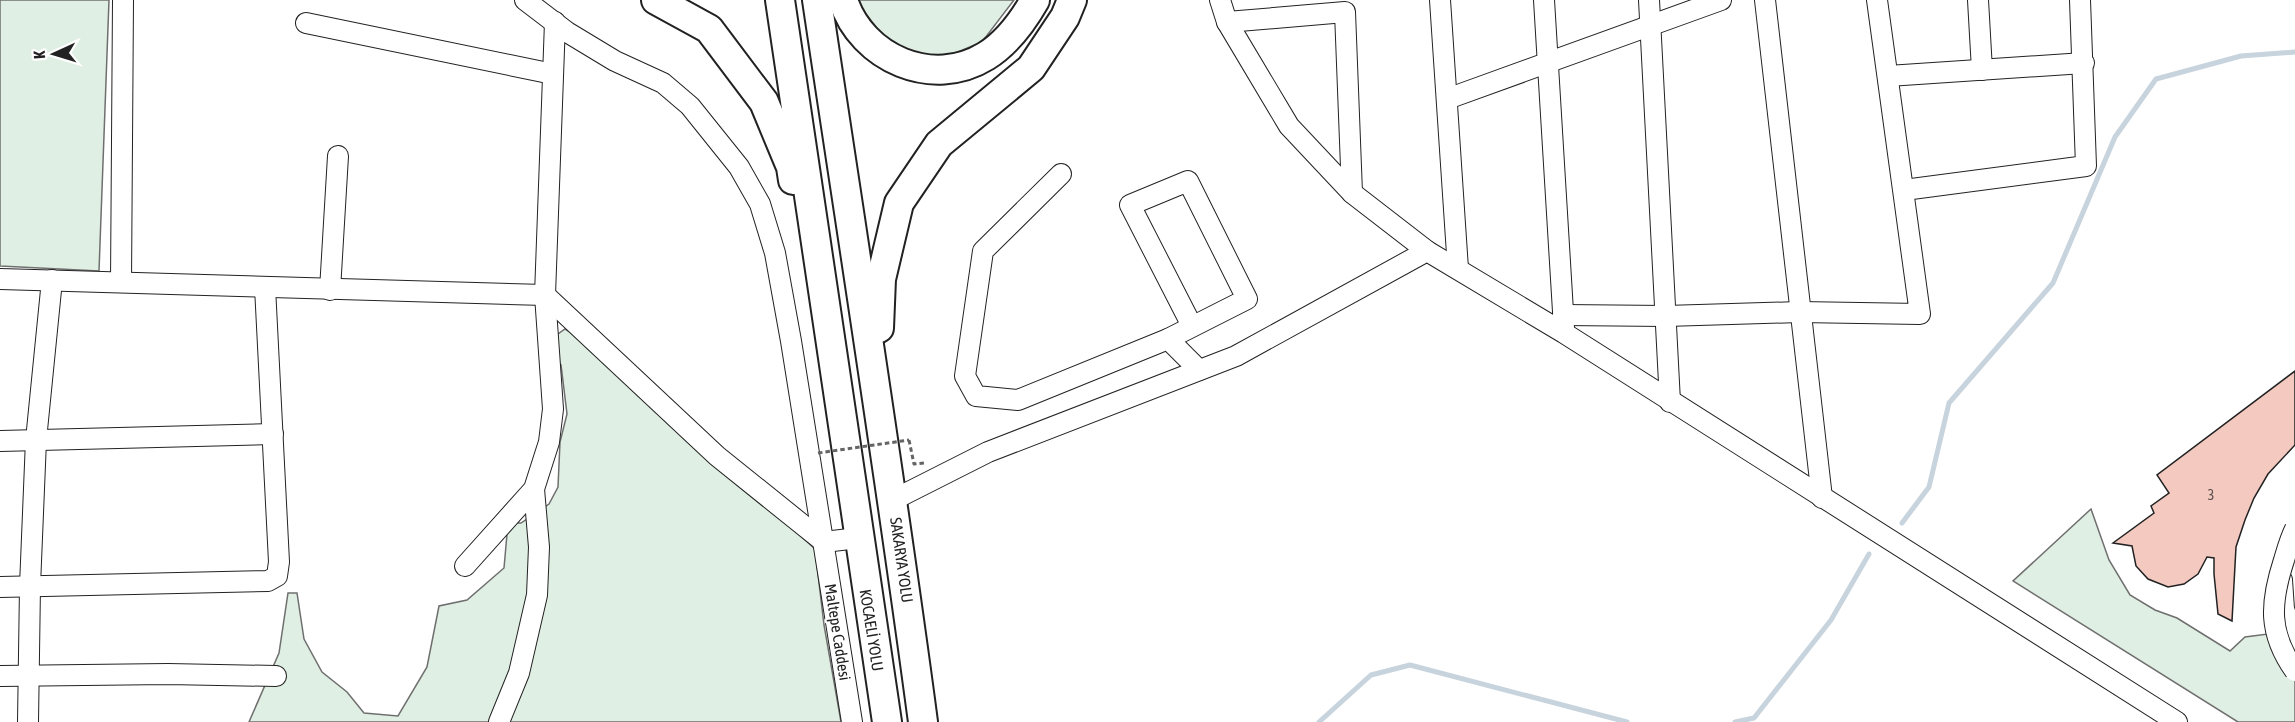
<svg xmlns="http://www.w3.org/2000/svg" width="2295" height="722" viewBox="0 0 2295 722" font-family="'Asap Condensed',sans-serif">
	<style>
		.green { fill: #e0efe3; stroke: #6f6f6f; stroke-width: 1.5 }
		.lines { fill: none; stroke-linecap: round; stroke-linejoin: round }
		.stream { stroke: #c7d3dd; stroke-width: 5 }
		.building { fill: #f3c9c0; stroke: #222; stroke-width: 1.5 }
		.minor-casing { stroke: #222; stroke-width: 22 }
		.highway-casing { stroke: #222; stroke-width: 32 }
		.path { stroke: #646464; stroke-width: 3; stroke-dasharray: 4.5 3; stroke-linecap: butt }
		.minor { stroke: #fff; stroke-width: 20 }
		.highway { stroke: #fff; stroke-width: 28 }
		.minor-bridge-casing { stroke: #222; stroke-width: 22; stroke-linecap: butt }
		.path-bridge { stroke: #646464; stroke-width: 3; stroke-dasharray: 4.5 3; stroke-linecap: butt }
		.minor-bridge { stroke: #fff; stroke-width: 20 }
		.labels { text-anchor: middle; stroke-width: 4.5; stroke-linejoin: round; paint-order: stroke }
		.number-label { font-size: 14px; fill: #564c4a }
		.street-label { font-size: 16px; fill: #222; stroke: #fff }
	</style>
	<rect width="100%" height="100%" fill="#fff"/>
	<!-- green -->
	<g class="green">
		<path d="M0 0H109L99 271 0 266Z"/>
		<path d="M855 0H1014L982 42 936 61 890 45Z"/>
		<path d="M565 329 582 339 815 549 824 625 841 722H249L279 653 288 593H297L304 639 322 672 347 692 364 713 398 716 427 667 439 606 467 600 504 568 508 523H521L549 504 558 487 560 442 567 414 561 365 553 358 551 339Z"/>
		<path d="M2091 509 2109 560 2130 595 2155 610 2177 618 2230 651 2245 637 2268 634 2295 680V722H2238L2013 581Z"/>
	</g>
	<g class="lines">
		<!-- stream -->
		<g class="stream">
			<path d="M1902 523 1929 487 1949 403 2053 283 2115 137 2156 79 2241 56 2295 52"/>
			<path d="M1319 722 1371 675 1410 665 1627 722"/>
			<path d="M1735 722 1754 718 1831 620 1869 554"/>
		</g>
	</g>
	<!-- building -->
	<path class="building" d="M2295 371V445L2268 474 2254 498 2245 520 2236 547 2232 621 2218 614 2214 574V558L2207 557 2198 574 2184 584 2168 587 2148 579 2136 566 2132 546 2113 543 2154 513 2151 506 2169 493 2157 475Z"/>
	<g class="lines">
		<!-- minor casing -->
		<g class="minor-casing">
			<g id="minor">
				<path d="M525 0 567 32 615 61 663 83 690 106 739 167 760 204 775 253 791 341 852 722"/>
				<path d="M1220 0 1227 22 1289 126 1352 193 1427 251"/>
				<path d="M1440 0 1458 269"/>
				<path d="M1544 0 1564 328"/>
				<path d="M1649 0 1670 402"/>
				<path d="M1765 0 1822 498"/>
				<path d="M1978 0 1982 70"/>
				<path d="M1227 22 1345 12 1352 193"/>
				<path d="M306 23 553 74"/>
				<path d="M1888 76 2084 63"/>
				<path d="M1447 99 1721 0"/>
				<path d="M1061 174 983 251 965 376 976 396 1018 400 1168 339 1199 370"/>
				<path d="M1904 190 2086 166 2080 0"/>
				<path d="M0 279 545 295 717 456 824 542 858 538"/>
				<path d="M121 282 123 0"/>
				<path d="M330 290 338 156"/>
				<path d="M1563 315 1666 316 1799 312 1920 314 1877 0"/>
				<path d="M1168 339 1247 299 1188 181 1130 205 1192 326"/>
				<path d="M0 441 273 434"/>
				<path d="M893 500 988 452 1236 356 1427 251 1564 333 2177 722"/>
				<path d="M465 566 534 489 549 442 553 409 545 295 555 22"/>
				<path d="M2282 580 2284 609 2295 641"/>
				<path d="M0 587 268 581 277 576 279 562 265 287"/>
				<path d="M0 676 168 674 276 676"/>
				<path d="M28 722 30 586 36 440 52 280"/>
				<path d="M499 722 519 673 537 595 539 547 534 489"/>
			</g>
		</g>
		<!-- highway casing -->
		<g class="highway-casing">
			<g id="highway">
				<path d="M656 0 709 29 764 102 791 167 793 180"/>
				<path d="M780 0 887 722"/>
				<path d="M817 0C853 241 891 481 923 722"/>
				<path d="M843 0C862 59 933 89 986 56 1007 43 1023 21 1035 0"/>
				<path d="M879 328 881 279 899 203 939 144 1031 68 1065 17 1072 0"/>
			</g>
		</g>
		<!-- path -->
		<path class="path" d="M909 440 914 464 924 463"/>
		<!-- minor -->
		<use href="#minor" class="minor"/>
		<!-- highway -->
		<use href="#highway" class="highway"/>
		<!-- minor-bridge casing -->
		<g class="minor-bridge-casing">
			<path id="minor-bridge" d="M2295 529C2290 539 2287 550 2284 560 2270 603 2268 633 2295 671"/>
		</g>
		<!-- path-bridge -->
		<path class="path-bridge" d="M818 453 909 440"/>
		<!-- minor-bridge -->
		<use href="#minor-bridge" class="minor-bridge"/>
	</g>
	<g class="labels">
		<!-- number labels -->
		<g class="number-label">
			<text x="2211" y="500">3</text>
		</g>
		<!-- street labels -->
		<g class="street-label">
			<text transform="translate(902 560) rotate(82)" y="6">SAKARYA YOLU</text>
			<text transform="translate(872 630) rotate(81)" y="6">KOCAELİ YOLU</text>
			<text transform="translate(838 632) rotate(81)" y="6">Maltepe Caddesi</text>
		</g>
	</g>
	<!-- north arrow -->
	<g transform="translate(54 54) rotate(266)" stroke="#ffffff" stroke-width="4.5" paint-order="stroke">
	<path d="M0-4.5L10 22L0 15L-10 22Z" fill="#222222"/>
	<text y="-9" font-size="16" font-weight="bold" text-anchor="middle" fill="#222222">K</text>
	</g>
</svg>
